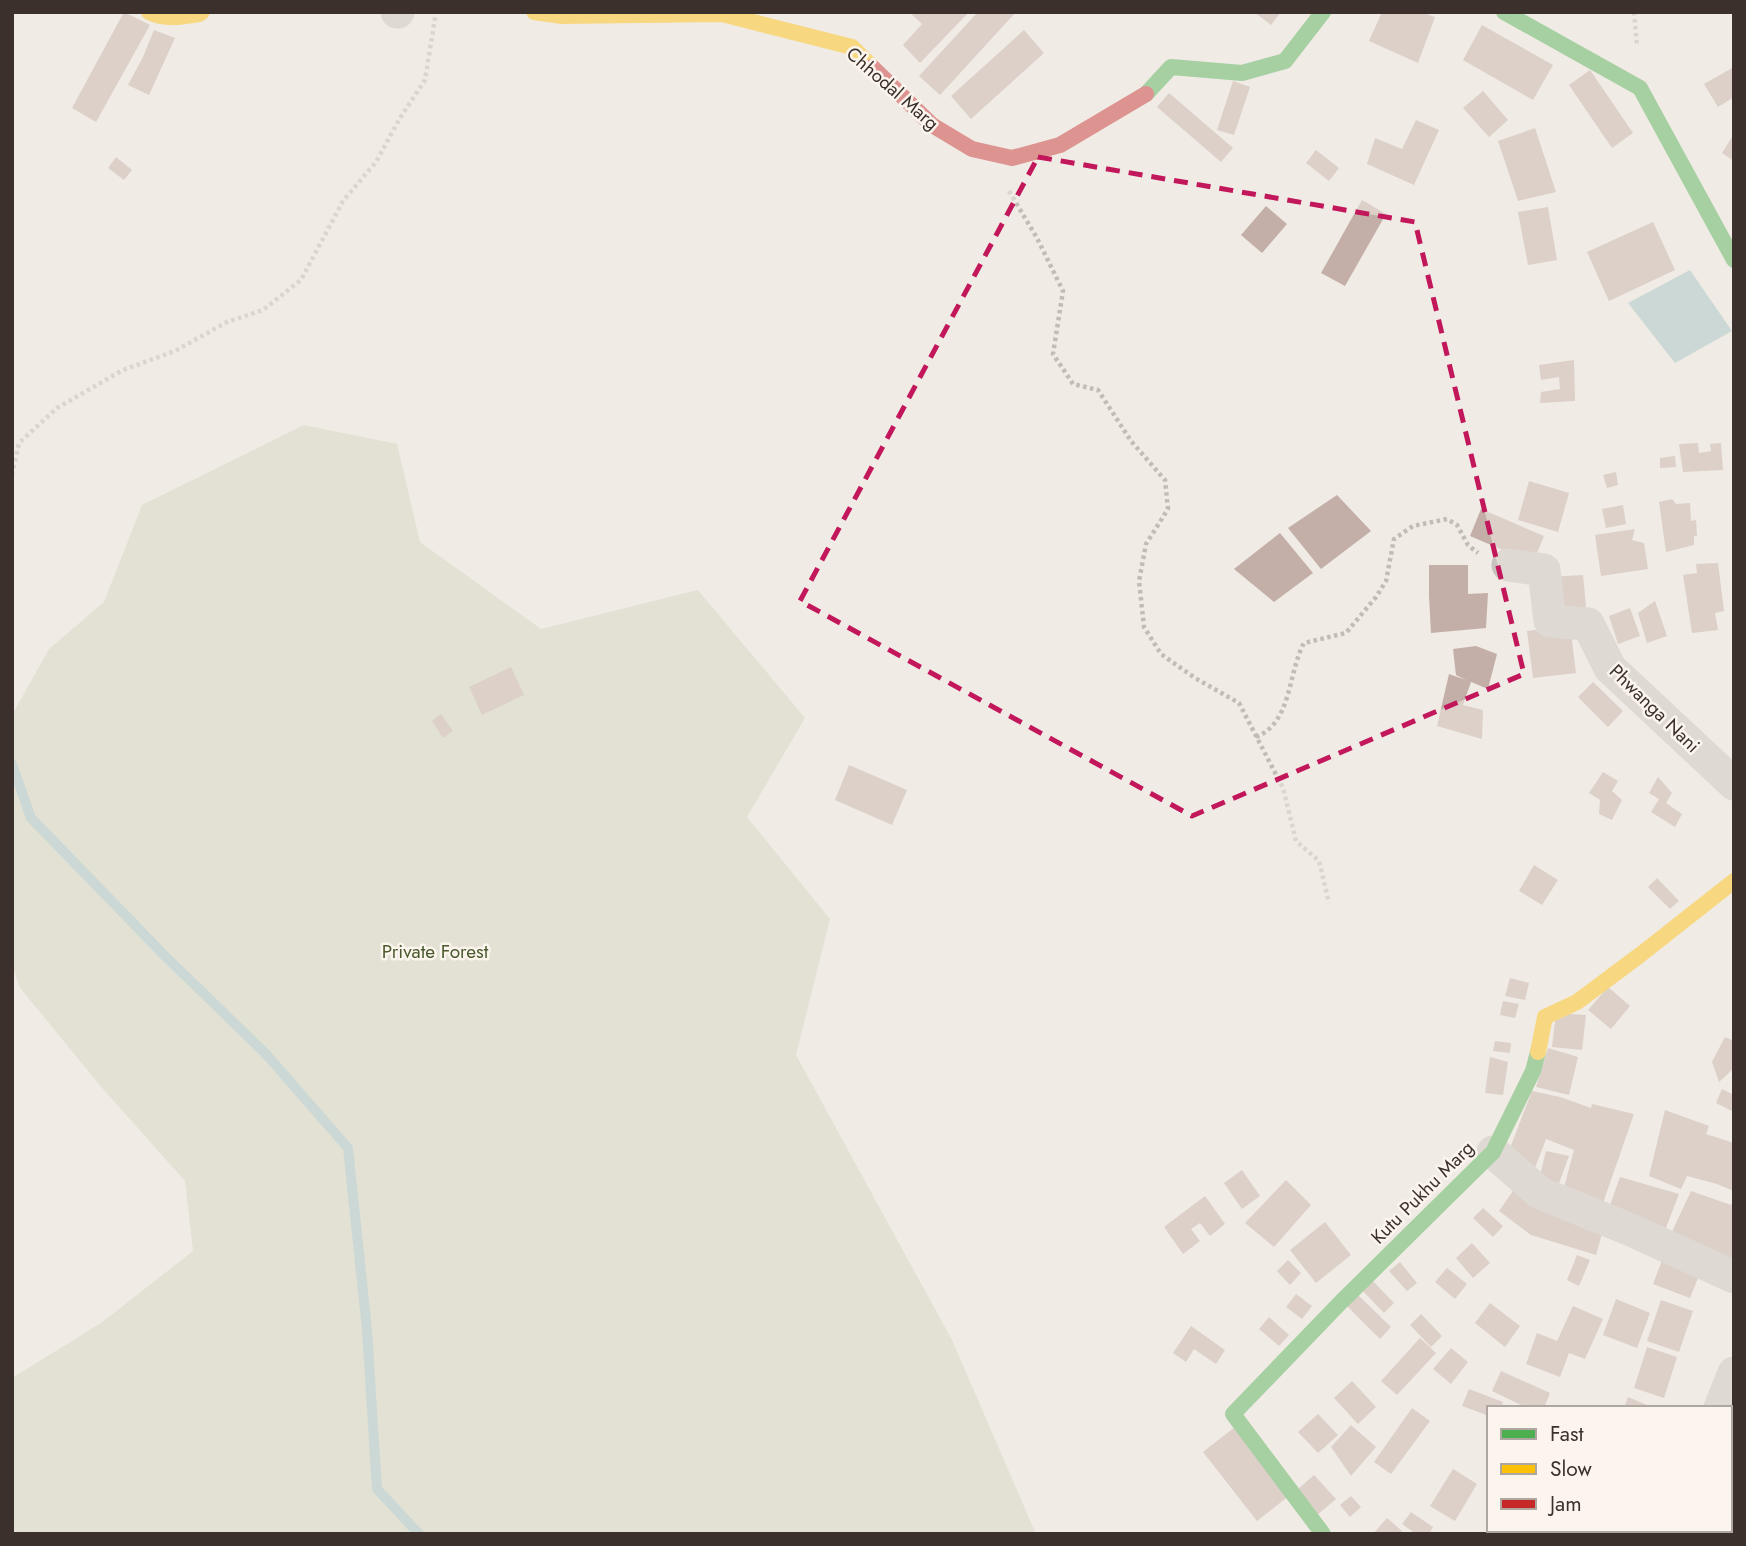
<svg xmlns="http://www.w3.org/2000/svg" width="1746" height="1546" viewBox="0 0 1746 1546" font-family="Jost,sans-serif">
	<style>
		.green { fill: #d1d6bf }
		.water { fill: #a1c2c1 }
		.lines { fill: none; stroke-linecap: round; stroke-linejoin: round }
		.stream { stroke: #a1c2c1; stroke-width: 10 }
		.building { fill: #c3afa7 }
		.path { stroke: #c2bbb6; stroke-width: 4.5; stroke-dasharray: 3.5 3.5; stroke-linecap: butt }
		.street { stroke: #c9c3be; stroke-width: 33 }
		.fast { stroke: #4caf50; stroke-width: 16 }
		.slow { stroke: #ffc107; stroke-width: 16 }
		.jam { stroke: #c62828; stroke-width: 16 }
		.marked { fill: none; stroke: #c2185b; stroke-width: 5; stroke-dasharray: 14 9; stroke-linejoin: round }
		.labels { text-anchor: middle; stroke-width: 5; stroke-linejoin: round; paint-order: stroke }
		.street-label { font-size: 19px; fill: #3b302b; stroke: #fbf5ee }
		.park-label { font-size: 19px; fill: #4a5a2e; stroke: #fbf5ee }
	</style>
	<rect width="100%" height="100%" fill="#f0ebe5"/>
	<!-- green -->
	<path class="green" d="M304 425 397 444 420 542 541 629 698 590 805 718 747 817 830 919 796 1055 952 1340 1036 1534H12V1378L101 1323 193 1251 185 1181 103 1089 20 988 12 964V715L49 649 104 602 142 505Z"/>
	<!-- water -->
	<path class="water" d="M1690 270 1732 331 1675 363 1628 303Z"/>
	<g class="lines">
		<!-- stream -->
		<path class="stream" d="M12 764 31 818 165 956 266 1054 348 1148 367 1330 377 1489 419 1534"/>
	</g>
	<!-- building -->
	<g class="building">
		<path d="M124 12 150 25 96 122 72 108Z"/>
		<path d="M909 12H969L920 63 903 45 922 24Z"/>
		<path d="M978 12H1016L940 95 919 76Z"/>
		<path d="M1254 12H1281L1271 25Z"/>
		<path d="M1382 12H1420L1435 17 1418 63 1369 41Z"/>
		<path d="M1482 25 1553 65 1533 100 1463 60Z"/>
		<path d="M154 30 175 38 149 95 128 85 143 57Z"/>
		<path d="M1024 30 1044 53 971 119 951 96Z"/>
		<path d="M1734 67V97L1718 107 1704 84Z"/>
		<path d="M1590 70 1633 133 1612 148 1569 85Z"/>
		<path d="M1233 81 1250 87 1234 135 1217 130Z"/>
		<path d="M1483 91 1508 120 1489 137 1463 108Z"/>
		<path d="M1169 93 1233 148 1221 162 1157 107Z"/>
		<path d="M1416 120 1439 130 1414 185 1367 164 1375 138 1402 149Z"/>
		<path d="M1535 128 1556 192 1518 201 1498 141Z"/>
		<path d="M1734 134V161L1722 153Z"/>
		<path d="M1316 150 1339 168 1329 181 1306 163Z"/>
		<path d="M116 157 132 170 124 180 108 168Z"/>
		<path d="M1362 200 1386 214 1345 286 1321 273Z"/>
		<path d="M1266 206 1287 224 1262 253 1241 235Z"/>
		<path d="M1548 207 1557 260 1528 265 1518 212Z"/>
		<path d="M1653 222 1675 270 1609 301 1587 252Z"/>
		<path d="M1574 360 1575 401 1540 403 1541 392 1560 389 1559 377 1541 380 1539 365Z"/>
		<path d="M1698 443 1699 453 1711 451 1710 444 1721 443 1723 470 1683 472 1679 444Z"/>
		<path d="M1675 456 1676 467 1660 468V458Z"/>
		<path d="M1616 472 1618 485 1607 488 1603 475Z"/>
		<path d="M1529 481 1569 493 1558 532 1518 520Z"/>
		<path d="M1337 495 1371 531 1321 569 1288 528Z"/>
		<path d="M1672 499 1676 504 1690 503 1691 521 1696 520 1697 536H1694V545L1666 552 1659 502Z"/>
		<path d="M1623 505 1626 524 1606 528 1602 509Z"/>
		<path d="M1481 509 1544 536 1533 563 1470 536Z"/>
		<path d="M1635 529 1632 540 1644 543 1648 569 1601 576 1595 535Z"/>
		<path d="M1280 533 1313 573 1274 602 1234 569Z"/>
		<path d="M1718 563 1724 611 1715 613 1718 630 1692 633 1683 575 1697 573 1696 564Z"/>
		<path d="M1429 565H1468V594L1488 593 1486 628 1431 633 1429 596Z"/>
		<path d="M1583 575 1587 617 1553 620 1549 577Z"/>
		<path d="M1655 601 1667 636 1647 643 1638 613Z"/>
		<path d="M1630 608 1640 636 1618 644 1609 616Z"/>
		<path d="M1570 625 1576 673 1533 678 1527 631Z"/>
		<path d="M1476 646 1497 654 1488 689 1471 682 1463 705 1483 710 1482 739 1437 726 1449 674 1466 680 1456 675 1453 649Z"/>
		<path d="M511 667 524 695 482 715 469 687Z"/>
		<path d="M1593 682 1623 711 1608 727 1578 697Z"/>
		<path d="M441 714 453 731 443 738 432 721Z"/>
		<path d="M849 765 907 790 892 825 835 800Z"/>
		<path d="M1603 772 1618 781 1612 791 1622 800 1612 820 1599 814 1600 800 1589 793Z"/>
		<path d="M1658 777 1672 793 1666 803 1682 814 1675 827 1651 812 1659 799 1649 793Z"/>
		<path d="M1534 865 1558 880 1542 905 1519 891Z"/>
		<path d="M1657 878 1679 901 1670 909 1648 887Z"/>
		<path d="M1510 978 1529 983 1525 1000 1505 996Z"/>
		<path d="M1608 987 1630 1006 1611 1029 1588 1010Z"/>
		<path d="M1503 1001 1519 1004 1515 1018 1500 1015Z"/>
		<path d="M1556 1013 1586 1015 1582 1050 1552 1047Z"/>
		<path d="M1725 1037 1734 1041V1068L1719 1082 1712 1062Z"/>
		<path d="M1495 1041 1511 1043 1510 1053 1493 1051Z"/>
		<path d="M1548 1048 1578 1057 1569 1095 1536 1087Z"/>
		<path d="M1490 1057 1508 1062 1503 1095 1485 1093Z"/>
		<path d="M1722 1089 1734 1095V1112L1716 1103Z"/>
		<path d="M1532 1091 1560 1097 1591 1108 1592 1104 1634 1114 1603 1203 1563 1191 1574 1150 1546 1139 1533 1173 1507 1156Z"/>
		<path d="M1665 1110 1709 1126 1706 1134 1734 1143V1191L1717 1184 1687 1176 1681 1189 1649 1176Z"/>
		<path d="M1546 1151 1569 1156 1557 1189 1538 1183Z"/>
		<path d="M1242 1170 1260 1196 1242 1209 1224 1183Z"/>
		<path d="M1620 1177 1679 1194 1664 1233 1608 1211Z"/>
		<path d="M1286 1180 1311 1205 1274 1247 1245 1223Z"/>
		<path d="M1520 1181 1605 1223 1596 1255 1531 1235 1499 1211Z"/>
		<path d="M1691 1191 1731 1205 1734 1198V1261L1669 1238Z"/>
		<path d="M1205 1196 1225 1224 1210 1236 1200 1223 1191 1229 1200 1241 1183 1254 1164 1227Z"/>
		<path d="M1483 1208 1503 1226 1493 1237 1473 1218Z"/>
		<path d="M1325 1222 1351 1255 1316 1283 1290 1250Z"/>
		<path d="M1472 1243 1490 1263 1473 1278 1456 1258Z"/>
		<path d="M1577 1255 1590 1260 1579 1286 1567 1280Z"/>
		<path d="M1663 1258 1700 1273 1690 1298 1653 1284Z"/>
		<path d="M1288 1260 1301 1273 1290 1285 1277 1271Z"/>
		<path d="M1400 1262 1417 1283 1407 1291 1389 1271Z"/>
		<path d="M1447 1268 1467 1284 1455 1299 1435 1282Z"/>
		<path d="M1369 1277 1394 1303 1384 1313 1359 1287Z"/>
		<path d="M1355 1292 1391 1327 1380 1339 1344 1303Z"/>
		<path d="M1296 1294 1312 1306 1302 1319 1286 1307Z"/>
		<path d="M1616 1299 1650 1313 1637 1348 1603 1335Z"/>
		<path d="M1661 1300 1693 1311 1679 1352 1647 1341Z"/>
		<path d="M1490 1303 1520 1326 1505 1347 1475 1323Z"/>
		<path d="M1573 1306 1603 1319 1585 1359 1569 1353 1560 1377 1526 1364 1537 1333 1557 1341Z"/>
		<path d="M1421 1314 1442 1336 1431 1347 1410 1325Z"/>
		<path d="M1269 1317 1289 1335 1279 1346 1259 1329Z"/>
		<path d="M1191 1326 1225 1350 1216 1364 1194 1349 1186 1362 1173 1353Z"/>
		<path d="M1420 1338 1436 1353 1397 1395 1381 1381Z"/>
		<path d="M1647 1347 1677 1357 1664 1398 1634 1388Z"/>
		<path d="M1451 1348 1468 1362 1451 1384 1433 1369Z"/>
		<path d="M1501 1371 1550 1393 1544 1408H1527L1492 1391Z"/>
		<path d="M1352 1381 1376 1407 1358 1424 1334 1398Z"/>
		<path d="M1469 1389 1503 1402 1501 1408H1489V1416L1462 1406Z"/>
		<path d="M1628 1397 1654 1408H1624Z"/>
		<path d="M1412 1408 1430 1421 1391 1474 1374 1462Z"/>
		<path d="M1318 1414 1338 1435 1318 1453 1298 1432Z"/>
		<path d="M1351 1425 1376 1447 1351 1476 1331 1447Z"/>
		<path d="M1235 1427 1289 1496 1257 1521 1203 1452Z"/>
		<path d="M1730 1467 1734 1468V1522L1730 1528Z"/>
		<path d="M1453 1469 1477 1484 1455 1521 1430 1506Z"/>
		<path d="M1314 1475 1336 1499 1317 1515 1296 1491Z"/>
		<path d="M1351 1496 1361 1507 1350 1517 1340 1505Z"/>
		<path d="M1411 1512 1433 1527 1429 1534H1416L1402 1524Z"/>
		<path d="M1387 1518 1402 1531 1400 1534H1373Z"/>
		<path d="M1693 1530H1729L1727 1534H1691Z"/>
	</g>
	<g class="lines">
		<!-- path -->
		<g class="path">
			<path d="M1634 12 1637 45"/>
			<path d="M1009 191 1037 238 1063 291 1053 354 1073 384 1098 390 1131 441 1165 480 1168 509 1146 544 1139 581 1144 627 1161 654 1195 678 1239 703 1283 788 1296 841 1319 861 1329 903"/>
			<path d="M12 475 19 443 57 408 123 370 175 351 227 322 263 310 301 280 343 201 376 162 400 118 425 80 436 12"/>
			<path d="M1256 737C1292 723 1288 672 1304 643L1346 633 1376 597 1386 581 1394 539 1413 526 1447 519 1457 525 1468 545 1478 553"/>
		</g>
		<!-- street -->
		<g class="street">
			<path d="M397 12H398"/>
			<path d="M1508 565 1544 570 1550 621 1588 624 1610 668 1734 784"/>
			<path d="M1493 1152 1540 1193 1631 1230 1734 1277"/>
			<path d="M1720 1408 1734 1373"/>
			<path d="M1657 1534 1659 1530"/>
		</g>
		<!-- fast -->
		<g class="fast">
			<path d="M1504 12 1640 88 1734 260"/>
			<path d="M1146 94 1171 67 1242 73 1285 61 1323 12"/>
			<path d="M1323 1534 1233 1414 1341 1302 1493 1152 1533 1071 1538 1052"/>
		</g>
		<!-- slow -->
		<g class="slow">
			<path d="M149 12C165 20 182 17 199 14L202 12"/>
			<path d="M534 12 562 16 722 14 852 47 872 67"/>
			<path d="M1538 1052 1545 1017 1577 1002 1640 955 1734 881"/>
		</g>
		<!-- jam -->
		<path class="jam" d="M872 67 932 125 972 149 1012 158 1060 145 1146 94"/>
	</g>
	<!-- marked area -->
	<path d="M0 0H1746V1546H0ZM1038 157 1415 222 1524 674 1192 816 800 601Z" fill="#f0ebe5" fill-opacity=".55" fill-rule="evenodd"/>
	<path class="marked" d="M1038 157 1415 222 1524 674 1192 816 800 601Z"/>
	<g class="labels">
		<!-- street labels -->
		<g class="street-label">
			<text transform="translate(893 88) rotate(41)" y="7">Chhodal Marg</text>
			<text transform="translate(1655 708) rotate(44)" y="7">Phwanga Nani</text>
			<text transform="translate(1422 1192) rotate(-45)" y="7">Kutu Pukhu Marg</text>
		</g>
		<!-- park labels -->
		<g class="park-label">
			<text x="435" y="958">Private Forest</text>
		</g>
	</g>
	<!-- border -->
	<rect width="1746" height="1546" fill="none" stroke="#3b302b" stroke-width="28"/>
	<!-- legend -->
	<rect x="1487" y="1406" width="245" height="126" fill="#fbf5ee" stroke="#aea6a0" stroke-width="2"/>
	<rect x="1501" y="1429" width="35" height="10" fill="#4caf50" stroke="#aea6a0" stroke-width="2"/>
	<text x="1550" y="1441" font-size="21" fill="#3b302b">Fast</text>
	<rect x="1501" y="1464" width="35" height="10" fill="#ffc107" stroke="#aea6a0" stroke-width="2"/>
	<text x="1550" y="1476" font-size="21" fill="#3b302b">Slow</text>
	<rect x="1501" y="1499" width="35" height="10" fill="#c62828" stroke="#aea6a0" stroke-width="2"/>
	<text x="1550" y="1511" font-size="21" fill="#3b302b">Jam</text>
</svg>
